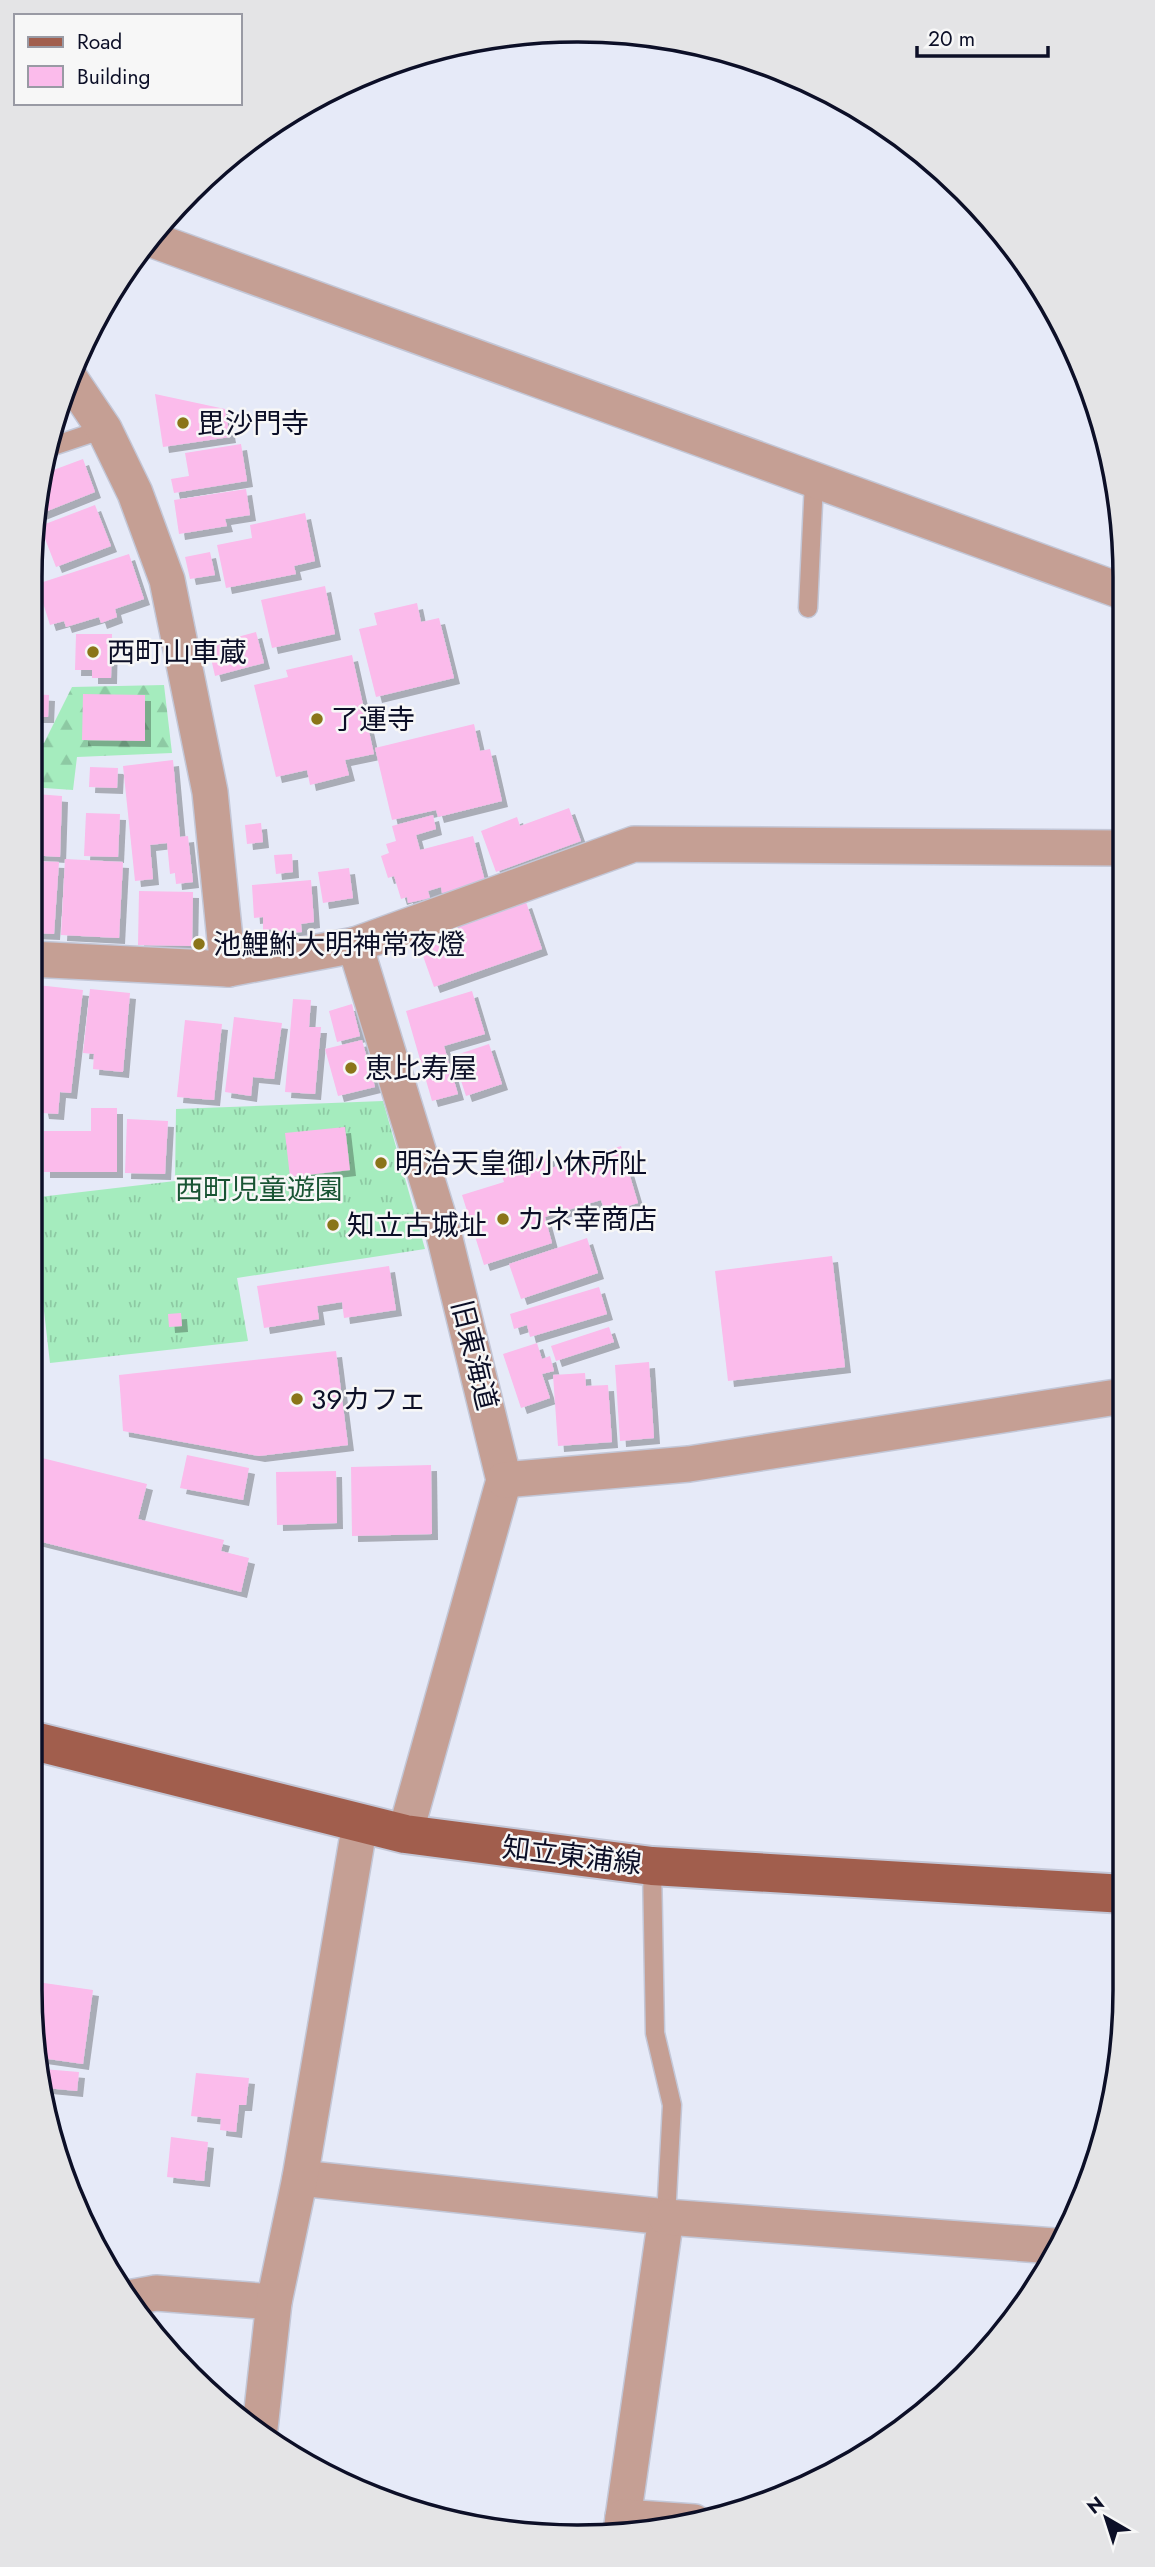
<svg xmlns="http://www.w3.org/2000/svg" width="1155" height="2567" viewBox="0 0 1155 2567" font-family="Jost,'Noto Sans JP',sans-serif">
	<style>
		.grass { fill: url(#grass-tufts) }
		.forest { fill: url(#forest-firs) }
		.building { fill: #fbbbeb; filter: url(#shadow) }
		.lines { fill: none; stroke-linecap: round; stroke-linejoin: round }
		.lane-casing { stroke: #c3c7d7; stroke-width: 21 }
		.street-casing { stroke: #c3c7d7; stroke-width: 38 }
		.primary-casing { stroke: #c3c7d7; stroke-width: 42 }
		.lane { stroke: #c59f94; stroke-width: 18 }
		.street { stroke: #c59f94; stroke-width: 35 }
		.primary { stroke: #a15e4d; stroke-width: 38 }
		.poi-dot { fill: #8a7519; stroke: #f7f7f7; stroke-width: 2.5 }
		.labels { text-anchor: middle; stroke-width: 5; stroke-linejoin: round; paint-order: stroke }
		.poi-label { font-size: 28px; fill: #0c0f27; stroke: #f7f7f7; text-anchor: start }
		.park-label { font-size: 28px; fill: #185433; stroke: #f7f7f7 }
		.street-label { font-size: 28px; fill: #0c0f27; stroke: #f7f7f7 }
		.rim { fill: none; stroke: #0c0f27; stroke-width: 3.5 }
	</style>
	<defs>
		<pattern id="grass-tufts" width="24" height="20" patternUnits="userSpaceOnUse" patternTransform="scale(1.75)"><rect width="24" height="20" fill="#a5ecbe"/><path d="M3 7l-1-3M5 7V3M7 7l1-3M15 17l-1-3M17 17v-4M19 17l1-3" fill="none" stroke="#8dc9a3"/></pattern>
		<pattern id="forest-firs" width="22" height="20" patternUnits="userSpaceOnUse" patternTransform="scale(1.75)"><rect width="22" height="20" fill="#a5ecbe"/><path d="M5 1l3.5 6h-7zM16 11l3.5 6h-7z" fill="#8dc9a3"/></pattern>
		<filter id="shadow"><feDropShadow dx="6" dy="6" stdDeviation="0" flood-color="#0004"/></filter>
	</defs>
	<rect width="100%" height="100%" fill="#e6eaf8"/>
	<!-- grass -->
	<path class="grass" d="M383 1101 425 1249 237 1278 248 1341 50 1363 31 1198 175 1181 176 1109Z"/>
	<!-- forest -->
	<path class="forest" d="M164 685 172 753 77 757 73 790 30 787V743H44L72 687Z"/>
	<!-- building -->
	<g class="building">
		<path d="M155 394 225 409 230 437 163 447Z"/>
		<path d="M241 444 247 481 174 493 171 479 189 476 185 453Z"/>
		<path d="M83 459 95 492 40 514 37 507 40 475Z"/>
		<path d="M246 489 250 515 225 519 227 526 179 534 174 500Z"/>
		<path d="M95 505 111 546 56 567 40 526Z"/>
		<path d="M305 513 315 561 294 566 296 574 226 588 217 545 252 538 250 525Z"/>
		<path d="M210 552 215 575 190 579 185 557Z"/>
		<path d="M129 554 144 599 115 609 117 617 101 623 99 617 66 627 64 621 50 625 37 584Z"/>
		<path d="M325 586 335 634 272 648 261 600Z"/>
		<path d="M417 603 421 622 439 618 454 678 376 697 359 629 377 625 374 613Z"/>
		<path d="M256 632 264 663 215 676 208 645Z"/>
		<path d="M76 634H112L111 678H92V670H75Z"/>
		<path d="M352 655 374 754 345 760 349 775 310 785 307 770 276 777 254 685 288 677 286 670Z"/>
		<path d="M30 694 49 695 48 717H33L32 736Z"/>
		<path d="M83 694 145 695V741L82 740Z"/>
		<path d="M474 724 480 751 490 749 502 801 438 817 436 810 392 820 375 748Z"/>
		<path d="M173 760 180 837 188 836 193 882 176 884 175 873 170 874 167 843 150 845 153 879 135 881 123 766Z"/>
		<path d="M90 767 118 768 117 788 89 787Z"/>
		<path d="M36 794 62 796 60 857 30 855V814L35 815Z"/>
		<path d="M569 808 581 841 496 872 481 831 517 817 520 826Z"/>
		<path d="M86 813 120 814 118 857 84 856Z"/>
		<path d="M433 815 436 829 416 835 420 850 473 836 485 881 442 893 441 887 428 891 430 898 408 903 407 897 401 899 394 876 388 878 381 856 389 853 386 844 396 841 392 826Z"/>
		<path d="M261 823 263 842 247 844 245 825Z"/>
		<path d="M292 854 293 872 276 874 274 855Z"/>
		<path d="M65 859 123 862 119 938 61 935Z"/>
		<path d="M30 861 59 862 54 934 30 933Z"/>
		<path d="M349 868 353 898 323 903 318 872Z"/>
		<path d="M311 880 314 922 301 924 302 932 274 934V929L263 930V917L254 918 252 885Z"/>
		<path d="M139 891 193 892 192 946 138 945Z"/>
		<path d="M526 902 542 949 434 987 417 939Z"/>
		<path d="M37 985 83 990 71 1093 60 1092 58 1114 43 1113 30 1051Z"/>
		<path d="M90 989 130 993 123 1072 93 1069 94 1054 83 1053Z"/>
		<path d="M472 991 485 1034 444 1046 458 1094 432 1101 406 1011Z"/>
		<path d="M293 999 311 1000 309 1027H321L315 1094 285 1092Z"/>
		<path d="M352 1004 360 1036 337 1042 329 1011Z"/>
		<path d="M234 1017 282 1023 274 1079 253 1077 251 1096 225 1092Z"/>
		<path d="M185 1020 222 1024 214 1100 177 1097Z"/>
		<path d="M362 1040 375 1087 338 1096 325 1049Z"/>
		<path d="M489 1044 502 1084 466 1096 453 1056Z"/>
		<path d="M91 1108H117V1172H44V1131H91Z"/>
		<path d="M127 1119 168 1121 165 1174 125 1173Z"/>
		<path d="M345 1127 350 1170 290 1177 285 1133Z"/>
		<path d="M621 1146 638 1203 605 1213 601 1200 545 1217 552 1243 484 1265 462 1195 504 1182 500 1170 548 1155 551 1168Z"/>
		<path d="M587 1238 598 1273 521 1299 509 1264Z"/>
		<path d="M832 1256 845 1367 728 1381 715 1271Z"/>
		<path d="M389 1266 396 1310 344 1318 342 1302 317 1306 319 1319 264 1328 257 1286Z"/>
		<path d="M599 1287 607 1314 530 1337 527 1325 514 1329 510 1314Z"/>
		<path d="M181 1313 182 1326 169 1327 168 1314Z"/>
		<path d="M609 1327 614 1342 556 1361 551 1346Z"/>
		<path d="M537 1343 542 1359 550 1356 554 1371 542 1374 550 1398 521 1408 503 1354Z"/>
		<path d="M336 1351 348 1445 259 1456 123 1431 119 1375Z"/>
		<path d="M649 1362 654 1438 620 1441 615 1365Z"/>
		<path d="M585 1373 586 1386 608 1385 612 1442 558 1446 553 1375Z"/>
		<path d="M30 1455 147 1484 138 1519 224 1540 221 1551 249 1558 241 1592 30 1539Z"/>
		<path d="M187 1455 249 1468 243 1500 180 1488Z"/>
		<path d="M431 1465 432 1534 352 1536 351 1467Z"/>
		<path d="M336 1471 337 1523 277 1525 276 1472Z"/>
		<path d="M30 1981 93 1990 83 2064 41 2058Z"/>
		<path d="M43 2069 79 2072 77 2091 46 2088Z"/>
		<path d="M196 2073 249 2078 246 2105H239L236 2132 220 2130 221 2119 191 2116Z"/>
		<path d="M171 2137 208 2142 204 2181 167 2177Z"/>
	</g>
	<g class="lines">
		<!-- lane casing -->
		<g class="lane-casing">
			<g id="lane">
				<path d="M47 448 104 429"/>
				<path d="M808 608 814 482"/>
				<path d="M652 1866 655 2033 672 2105 666 2217"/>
			</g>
		</g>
		<!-- street casing -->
		<g class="street-casing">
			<g id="street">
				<path d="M150 239 1121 591"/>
				<path d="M69 377 104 429 135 493 167 580 210 792 228 969"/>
				<path d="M355 945 444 1235 504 1480 405 1834"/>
				<path d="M30 959 228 969 355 945 634 844 1122 848"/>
				<path d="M504 1480 689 1464 1123 1396"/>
				<path d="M300 2178 666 2217 621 2532"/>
				<path d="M666 2217 1054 2246"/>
				<path d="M128 2298 156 2293 274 2302"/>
				<path d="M260 2428 274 2302 300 2178 360 1823"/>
				<path d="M623 2517 694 2522"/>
			</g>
		</g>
		<!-- primary casing -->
		<g class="primary-casing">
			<path id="primary" d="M30 1740 405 1834 652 1866 1125 1894"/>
		</g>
		<!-- lane -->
		<use href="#lane" class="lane"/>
		<!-- street -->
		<use href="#street" class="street"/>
		<!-- primary -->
		<use href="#primary" class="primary"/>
	</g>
	<!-- markers -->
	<g class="poi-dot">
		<circle cx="183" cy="423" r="7"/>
		<circle cx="93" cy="652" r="7"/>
		<circle cx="317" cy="719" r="7"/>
		<circle cx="199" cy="944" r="7"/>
		<circle cx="351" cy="1068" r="7"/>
		<circle cx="381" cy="1163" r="7"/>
		<circle cx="503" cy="1219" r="7"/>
		<circle cx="333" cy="1225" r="7"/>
		<circle cx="297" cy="1399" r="7"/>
	</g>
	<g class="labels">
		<!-- poi labels -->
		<g class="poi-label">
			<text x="197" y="433">毘沙門寺</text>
			<text x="107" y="662">西町山車蔵</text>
			<text x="331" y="729">了運寺</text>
			<text x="213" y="954">池鯉鮒大明神常夜燈</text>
			<text x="365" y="1078">恵比寿屋</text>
			<text x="395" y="1173">明治天皇御小休所阯</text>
			<text x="517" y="1229">カネ幸商店</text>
			<text x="347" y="1235">知立古城址</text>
			<text x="311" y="1409">39カフェ</text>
		</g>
		<!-- park labels -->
		<g class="park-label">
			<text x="259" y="1199">西町児童遊園</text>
		</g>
		<!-- street labels -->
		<g class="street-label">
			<text transform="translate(475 1355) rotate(76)" y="10">旧東海道</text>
			<text transform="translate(572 1855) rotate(7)" y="10">知立東浦線</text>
		</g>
	</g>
	<!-- crop -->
	<path d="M0 0H1155V2567H0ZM577 42H578A535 535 0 0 1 1113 577V1990A535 535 0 0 1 578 2525H577A535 535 0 0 1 42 1990V577A535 535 0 0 1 577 42Z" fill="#e4e4e6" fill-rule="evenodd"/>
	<path class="rim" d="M577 42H578A535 535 0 0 1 1113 577V1990A535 535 0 0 1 578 2525H577A535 535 0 0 1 42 1990V577A535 535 0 0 1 577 42Z"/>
	<!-- legend -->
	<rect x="14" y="14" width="228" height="91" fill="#f7f7f7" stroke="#999aa4" stroke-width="2"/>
	<rect x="28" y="37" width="35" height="10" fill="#a15e4d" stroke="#999aa4" stroke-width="2"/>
	<text x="77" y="49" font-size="21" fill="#0c0f27">Road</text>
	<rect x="28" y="66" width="35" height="21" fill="#fbbbeb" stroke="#999aa4" stroke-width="2"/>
	<text x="77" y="84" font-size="21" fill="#0c0f27">Building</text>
	<!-- north arrow -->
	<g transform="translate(1106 2518) rotate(321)" stroke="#f7f7f7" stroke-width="5" paint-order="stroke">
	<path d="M0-5L12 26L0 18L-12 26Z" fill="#0c0f27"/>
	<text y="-10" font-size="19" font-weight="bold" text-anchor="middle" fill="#0c0f27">N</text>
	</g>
	<!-- scale -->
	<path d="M917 46v10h131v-10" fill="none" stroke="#0c0f27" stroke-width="3.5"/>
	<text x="928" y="46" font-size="21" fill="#0c0f27" stroke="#f7f7f7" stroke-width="5" paint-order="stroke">20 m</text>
</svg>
